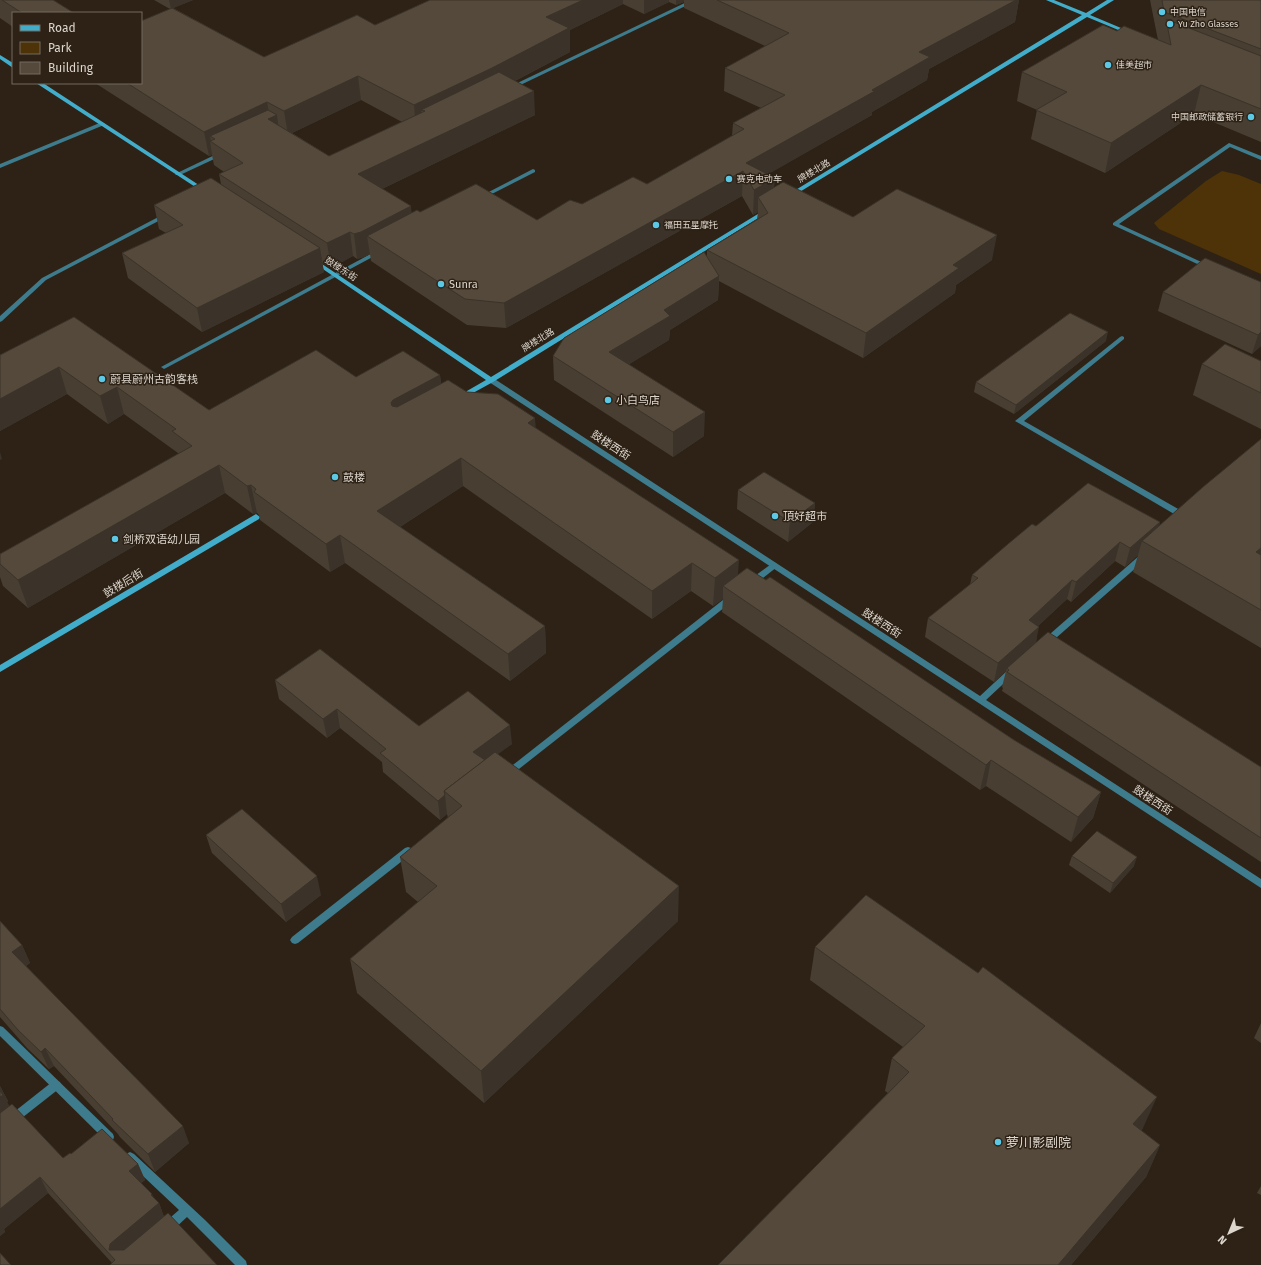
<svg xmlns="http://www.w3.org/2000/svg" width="1261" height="1265" viewBox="0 0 1261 1265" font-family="'Fira Sans','Noto Sans SC',sans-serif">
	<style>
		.green { fill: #4e3309 }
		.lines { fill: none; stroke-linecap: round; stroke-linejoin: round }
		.lane { fill: #3e7b8d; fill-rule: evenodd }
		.street { fill: #3e7b8d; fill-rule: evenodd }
		.secondary { fill: #42adca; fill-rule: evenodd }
		.wall { fill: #483f32; fill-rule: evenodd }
		.shaded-wall { fill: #3b3329 }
		.building { fill: #54493a; stroke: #3b3329 }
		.poi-dot { fill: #5bc8e6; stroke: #2d2215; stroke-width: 1.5 }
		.labels { text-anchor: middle; stroke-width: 3; stroke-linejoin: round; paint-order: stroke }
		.far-poi-label { font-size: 9px; fill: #ddd6cd; stroke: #2d2215; text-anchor: start }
		.far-street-label { font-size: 9px; fill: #ddd6cd; stroke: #2d2215 }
		.poi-label { font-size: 11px; fill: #ddd6cd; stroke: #2d2215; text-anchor: start }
		.street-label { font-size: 11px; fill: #ddd6cd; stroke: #2d2215 }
		.near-poi-label { font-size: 13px; fill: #ddd6cd; stroke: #2d2215; text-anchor: start }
	</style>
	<rect width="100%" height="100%" fill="#2d2215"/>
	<!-- green -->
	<path class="green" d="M1222 171 1239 175 1261 184V274L1159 229 1154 223 1206 181Z"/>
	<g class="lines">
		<!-- lane -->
		<g class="lane">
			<path d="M1229 143 1261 156V160L1230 147 1119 224 1210 266V268H1206L1113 225V223Z"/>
			<path d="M533 169 535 170V172L484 198H480L479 197Z"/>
			<path d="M166 213 169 215 168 216 46 280 2 321 0 322V316L42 278Z"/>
			<path d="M378 250 380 251V253L166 368 164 369 161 367Z"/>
			<path d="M774 562 778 565 777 567 754 585H748L747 583 748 581Z"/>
			<path d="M731 595 735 598 734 600 510 776H504L503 774 504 772 728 596Z"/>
			<path d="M408 847 411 848 412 851 411 854 298 943 295 944 292 943 290 940 292 937 405 848Z"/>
			<path d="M56 1081 60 1082 61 1085 60 1088 4 1132 0 1134V1123L52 1082Z"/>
		</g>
		<!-- street -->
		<g class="street">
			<path d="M691 0H698L512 89 507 88Z"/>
			<path d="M102 122 105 124 104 125 0 168V164Z"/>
			<path d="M223 151 225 152V154L180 175H176L175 174Z"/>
			<path d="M1122 336 1124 337V339L1024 421 1187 514 1188 516 1187 518H1181L1015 421 1120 337Z"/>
			<path d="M489 378H493L980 696 1009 669H1015L1016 671 1015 673 986 700 1261 879V888L489 382 488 380Z"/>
			<path d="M1143 554 1147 557 1146 559 1048 645H1042L1041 643 1042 641 1140 555Z"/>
			<path d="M0 1026 3 1027 113 1134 114 1137 113 1140 109 1142 105 1140 0 1036Z"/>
			<path d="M130 1152 134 1154 205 1220 246 1261 247 1265H235L187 1217 172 1231 168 1232 164 1231 163 1227 164 1223 179 1210 126 1160 125 1157 126 1154Z"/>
		</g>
		<!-- secondary -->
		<g class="secondary">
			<path d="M1046 0H1054L1086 13 1107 0H1114L1090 15 1133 33 1128 34 1087 17 793 196H789V194L1082 15Z"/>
			<path d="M0 55 13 63V68L0 59Z"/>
			<path d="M36 83H43L208 191 207 192H203Z"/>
			<path d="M766 209 769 211 768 212 493 382 462 399 459 397 460 395 486 380 311 261 312 260H316L491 377Z"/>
			<path d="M256 514 260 517 259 519 0 672V665Z"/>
		</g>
	</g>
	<!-- wall -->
	<g class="wall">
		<path d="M0 0H53L74 13H13V27L0 18Z"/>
		<path d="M154 0H193L173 8 264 57 375 25 430 0H1019L1015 22 929 69 927 80 872 112V115L768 174 774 188 853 217 992 260 956 285 955 293 863 358 719 281 718 300 670 330 669 340 629 364 704 436 673 457 554 380 553 356 707 257V250L757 219 758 212 753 215 742 196 506 328 467 325 371 261 370 254 364 257 357 259 353 256 331 268 322 263 324 272 202 332 128 278 122 253 166 233 159 229 154 205 221 184 219 174 224 172 214 165 212 155 209 156 95 83H141L170 9ZM669 2 676 5 684 2V8L765 46 725 68 724 91 761 108 733 123 732 136 647 184 582 204 537 220 420 212 411 213V206L382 189 535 115 515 81 570 52V30L623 4 644 14ZM361 100 402 122 329 156 292 133Z"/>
		<path d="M1150 0H1261V142L1194 114 1105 173 1031 139 1037 110 1017 101 1022 72 1117 31 1158 40Z"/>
		<path d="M1261 282V346L1252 354 1158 311 1163 292Z"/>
		<path d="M74 317 209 410 356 377 440 375 441 383 467 392 536 428 738 575 1014 740 1101 792 1093 818 1071 842 986 786 980 790 722 612 723 599 713 606 691 591 652 619 463 486 400 527 545 626 546 653 510 681 345 563 330 572 260 520 259 515 257 513 253 514 225 493 28 608 3 586 0 577V554L178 455V453L124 414 108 424 67 394 0 431V355Z"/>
		<path d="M1106 341 1014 414 974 392 976 382Z"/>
		<path d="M1261 361V429L1193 395 1202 364Z"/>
		<path d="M1261 439V648L1133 572 1138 555 1125 567 1115 561 1071 602 1067 599 1038 626 1036 643 1261 767V862L1002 691 1003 688 1002 687 1006 671 994 682 925 637 928 618 970 585 972 575 1036 526 1160 522 1159 526Z"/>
		<path d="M738 490 815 503 813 522 788 542 737 509Z"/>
		<path d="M275 680 419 726 512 744 497 754 678 921 484 1103 357 993 350 959 418 902 406 892 400 857 448 818 447 814 440 820 383 772 382 762 340 728 327 738 279 699Z"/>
		<path d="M206 835 321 895 286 922 212 853Z"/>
		<path d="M1072 856 1134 866 1110 893 1069 865Z"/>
		<path d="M0 921 22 945 30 963 26 966 189 1143 155 1172 120 1137 118 1134 54 1066 49 1069 27 1048 0 1017Z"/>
		<path d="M815 947 1143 1128 1141 1131 1160 1145 1146 1177 1071 1265H718L888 1093 885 1091 892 1058 903 1047 810 980Z"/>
		<path d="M1261 1023V1043L1254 1038Z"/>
		<path d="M0 1086 8 1101 7 1102 9 1106 63 1158 71 1154 138 1164 145 1180 141 1183 159 1203 164 1217 112 1263 48 1193 4 1229 5 1232 0 1236Z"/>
		<path d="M1261 1186V1195L1257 1193Z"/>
	</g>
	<!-- shaded-wall -->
	<g class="shaded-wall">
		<path d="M169 0H193L171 9Z"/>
		<path d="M583 0H623V4L570 30V52L493 92 425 111 421 110 423 127 416 130 414 105 546 17Z"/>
		<path d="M644 0H669V2L644 14Z"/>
		<path d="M676 0H684V2L676 5Z"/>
		<path d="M1016 0H1019L1015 22 929 69 927 80 872 112V115L751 184 746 163 919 52Z"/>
		<path d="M358 76 361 100 288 135 284 111Z"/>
		<path d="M1201 85 1194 114 1105 173 1111 143Z"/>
		<path d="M534 91 535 115 361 199 358 174Z"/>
		<path d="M267 102 270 118 277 115 280 139H215L210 136 211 142 210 141 212 155 209 156 204 132Z"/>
		<path d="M743 171 742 196 506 328 504 303Z"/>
		<path d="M775 178 773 202 758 197V212L753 215 754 190Z"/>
		<path d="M411 206 413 231 367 236 370 254 364 257 357 259 354 234Z"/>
		<path d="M350 232 353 256 331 268 327 243Z"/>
		<path d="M997 235 992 260 956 285 955 293 863 358 866 333 953 265Z"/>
		<path d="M320 248 324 272 202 332 197 308Z"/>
		<path d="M719 276 718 300 670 330 669 340 610 376 609 352 664 310Z"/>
		<path d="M1108 332 1106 341 1014 414 1016 405Z"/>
		<path d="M1261 332V346L1252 354 1258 335Z"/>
		<path d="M59 367 67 394 0 431V399Z"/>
		<path d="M440 375 443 402 395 430 391 403 393 400Z"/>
		<path d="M117 387 124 414 108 424 100 396Z"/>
		<path d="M705 412 704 436 673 457V432Z"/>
		<path d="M535 418 537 446 528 423Z"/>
		<path d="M0 452 2 459 0 460Z"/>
		<path d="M461 458 463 486 381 539 377 511Z"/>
		<path d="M219 465 225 493 28 608 18 580Z"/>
		<path d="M251 485 257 513 253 514 247 486Z"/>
		<path d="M815 503 813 522 788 542 790 522Z"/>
		<path d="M1160 522 1155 541H1142L1138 555 1125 567 1130 548Z"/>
		<path d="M340 535 345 563 330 572 326 544Z"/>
		<path d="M1120 542 1115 561 1071 602 1076 582Z"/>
		<path d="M1261 548V569L1256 552Z"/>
		<path d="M739 560 737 588 723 586V599L713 606 715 578Z"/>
		<path d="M692 563 691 591 652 619V591Z"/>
		<path d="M1072 580 1067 599 1024 639 1029 620Z"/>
		<path d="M545 626 546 653 510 681 508 654Z"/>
		<path d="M1039 627 1035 646 1007 668 1006 671 994 682 998 663Z"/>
		<path d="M337 709 340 728 327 738 323 719Z"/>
		<path d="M510 725 512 744 475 771 473 752Z"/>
		<path d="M991 760 986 786 980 790 986 765Z"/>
		<path d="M1101 792 1093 818 1071 842 1078 817Z"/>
		<path d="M445 795 447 814 440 820 438 801Z"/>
		<path d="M1137 857 1134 866 1110 893 1113 883Z"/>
		<path d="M317 876 321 895 286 922 281 904Z"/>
		<path d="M679 886 678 921 484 1103 481 1071Z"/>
		<path d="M22 945 30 963 20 970 12 952Z"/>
		<path d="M45 1048 54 1066 49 1069 41 1052Z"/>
		<path d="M0 1086 8 1101 7 1102 12 1112 0 1121Z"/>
		<path d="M1157 1097 1143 1128 1120 1156 1133 1124Z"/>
		<path d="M183 1126 189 1143 155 1172 148 1154Z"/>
		<path d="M1160 1145 1146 1177 1071 1265H1058Z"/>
		<path d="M138 1164 145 1180 136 1187 129 1171Z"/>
		<path d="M40 1177 48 1193 4 1229 5 1232 0 1236V1209Z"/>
		<path d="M152 1194 157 1205 159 1203 165 1220 118 1260 109 1250 110 1244Z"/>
	</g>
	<!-- building -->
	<g class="building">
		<path d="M2 0H53L74 13H22Z"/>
		<path d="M430 0H583L546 17 569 28 492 68 414 105 358 76 284 111 267 102 204 132 127 83H141V21L172 8 264 57 357 15 375 25Z"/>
		<path d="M717 0H1016L919 52 930 57 872 90 875 91 746 163 775 178 754 190 743 171 504 303 465 299 367 236 417 210 420 212 476 184 537 220 570 200 582 204 633 177 647 184 744 129 733 123 785 95 725 68 789 33Z"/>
		<path d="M1162 0H1261V49L1164 12Z"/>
		<path d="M1166 19 1261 56V109L1201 85 1111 143 1036 110 1067 92 1022 72 1103 25 1117 31 1124 26 1171 45Z"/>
		<path d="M499 72 534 91 358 174 411 206 361 232 354 234 350 232 327 243 219 174 243 163 210 141 215 139 210 136 268 110 277 115 268 119 329 156 425 111 421 110Z"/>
		<path d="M211 178 320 248 197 308 122 253 183 225 154 205Z"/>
		<path d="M783 182 853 217 897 189 997 235 953 265 959 268 866 333 707 250 768 213 758 197Z"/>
		<path d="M704 252 719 276 664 310 670 316 609 352 705 412 673 432 553 356 564 338Z"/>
		<path d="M1205 258 1261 282V332L1258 335 1163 292Z"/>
		<path d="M1070 313 1108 332 1016 405 976 382Z"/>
		<path d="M74 317 209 410 316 350 356 377 403 351 440 375 393 400 391 403 392 406 397 407 448 380 467 392 498 394 535 418 528 423 739 560 715 578 692 563 652 591 461 458 377 511 545 626 508 654 340 535 326 544 254 492 256 489 251 485 247 486 219 465 18 580 0 564V554L192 446 172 431 176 429 117 387 100 396 59 367 0 399V355Z"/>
		<path d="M1225 344 1261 361V393L1202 364Z"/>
		<path d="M1261 439V548L1256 552 1261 555V610L1142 541 1203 487Z"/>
		<path d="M764 472 815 503 790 522 738 490Z"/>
		<path d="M1088 483 1160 522 1130 548 1120 542 1076 582 1072 580 1029 620 1039 627 998 663 928 618 978 578 972 575 1008 544 1032 524 1036 526Z"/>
		<path d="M747 568 766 580 770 577 1014 740 1101 792 1078 817 991 760 986 765 723 586Z"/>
		<path d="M1048 632 1261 767V838L1007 672 1009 670 1007 668Z"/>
		<path d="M320 649 419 726 468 691 510 725 473 752 485 760 444 791 445 795 438 801 380 753 386 749 337 709 323 719 275 680Z"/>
		<path d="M495 752 679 886 481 1071 350 959 437 886 400 857 462 806 444 791Z"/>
		<path d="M242 809 317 876 281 904 206 835Z"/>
		<path d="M1097 831 1137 857 1113 883 1072 856Z"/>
		<path d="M866 895 978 973 983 967 1157 1097 1133 1124 1160 1145 1058 1265H718L909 1072 892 1058 925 1026 815 947Z"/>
		<path d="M0 921 22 945 12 952 183 1126 148 1154 112 1120 113 1119 45 1048 41 1052 18 1030 0 1009Z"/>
		<path d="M0 1091 3 1095 0 1097Z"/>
		<path d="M12 1104 63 1158 70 1153 71 1154 102 1129 138 1164 129 1171 152 1194 151 1195 159 1203 110 1244 109 1250H124L168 1213 217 1265H110L115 1260 40 1177 0 1209V1113Z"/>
		<path d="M0 1253 11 1265H0Z"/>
	</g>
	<!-- markers -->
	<g class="poi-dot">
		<circle cx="1162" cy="12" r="4"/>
		<circle cx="1170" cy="24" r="4"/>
		<circle cx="1108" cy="65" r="4"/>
		<circle cx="1251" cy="117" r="4"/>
		<circle cx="729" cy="179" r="4"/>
		<circle cx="656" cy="225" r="4"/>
		<circle cx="441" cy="284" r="4"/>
		<circle cx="102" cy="379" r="4"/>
		<circle cx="608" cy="400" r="4"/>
		<circle cx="335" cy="477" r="4"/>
		<circle cx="775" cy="516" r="4"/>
		<circle cx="115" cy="539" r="4"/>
		<circle cx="998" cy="1142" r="4"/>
	</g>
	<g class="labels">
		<!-- far-poi labels -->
		<g class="far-poi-label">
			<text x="1170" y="15">中国电信</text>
			<text x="1178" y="27">Yu Zho Glasses</text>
			<text x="1116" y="68">佳美超市</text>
			<text x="1243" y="120" text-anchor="end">中国邮政储蓄银行</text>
			<text x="737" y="182">赛克电动车</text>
			<text x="664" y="228">福田五星摩托</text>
		</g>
		<!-- far-street labels -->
		<g class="far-street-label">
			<text transform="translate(814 171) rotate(-31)" y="3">牌楼北路</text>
			<text transform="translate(341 269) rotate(33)" y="3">鼓楼东街</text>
			<text transform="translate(538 340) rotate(-32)" y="3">牌楼北路</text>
		</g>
		<!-- poi labels -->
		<g class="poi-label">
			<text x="449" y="288">Sunra</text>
			<text x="110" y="383">蔚县蔚州古韵客栈</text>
			<text x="616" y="404">小白鸟店</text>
			<text x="343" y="481">鼓楼</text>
			<text x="783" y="520">頂好超市</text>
			<text x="123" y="543">剑桥双语幼儿园</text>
		</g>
		<!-- street labels -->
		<g class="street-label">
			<text transform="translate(611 445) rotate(33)" y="4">鼓楼西街</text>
			<text transform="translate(123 583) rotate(-31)" y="4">鼓楼后街</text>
			<text transform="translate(882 623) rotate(33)" y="4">鼓楼西街</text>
			<text transform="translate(1153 800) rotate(33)" y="4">鼓楼西街</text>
		</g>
		<!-- near-poi labels -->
		<g class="near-poi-label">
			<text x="1006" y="1147">萝川影剧院</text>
		</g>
	</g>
	<!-- legend -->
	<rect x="12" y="12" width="130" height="72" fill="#2d2215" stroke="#736a5f"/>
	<rect x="20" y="25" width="20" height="6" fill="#42adca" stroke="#736a5f"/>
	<text x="48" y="32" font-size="12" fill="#ddd6cd">Road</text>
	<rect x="20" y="42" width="20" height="12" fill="#4e3309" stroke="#736a5f"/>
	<text x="48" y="52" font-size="12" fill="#ddd6cd">Park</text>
	<rect x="20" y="62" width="20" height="12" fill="#54493a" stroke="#736a5f"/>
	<text x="48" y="72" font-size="12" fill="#ddd6cd">Building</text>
	<!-- north arrow -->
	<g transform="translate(1229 1233) rotate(224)" stroke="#2d2215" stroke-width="3" paint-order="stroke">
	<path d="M0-3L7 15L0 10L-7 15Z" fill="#ddd6cd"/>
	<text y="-6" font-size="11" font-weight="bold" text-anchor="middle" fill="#ddd6cd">N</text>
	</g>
</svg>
